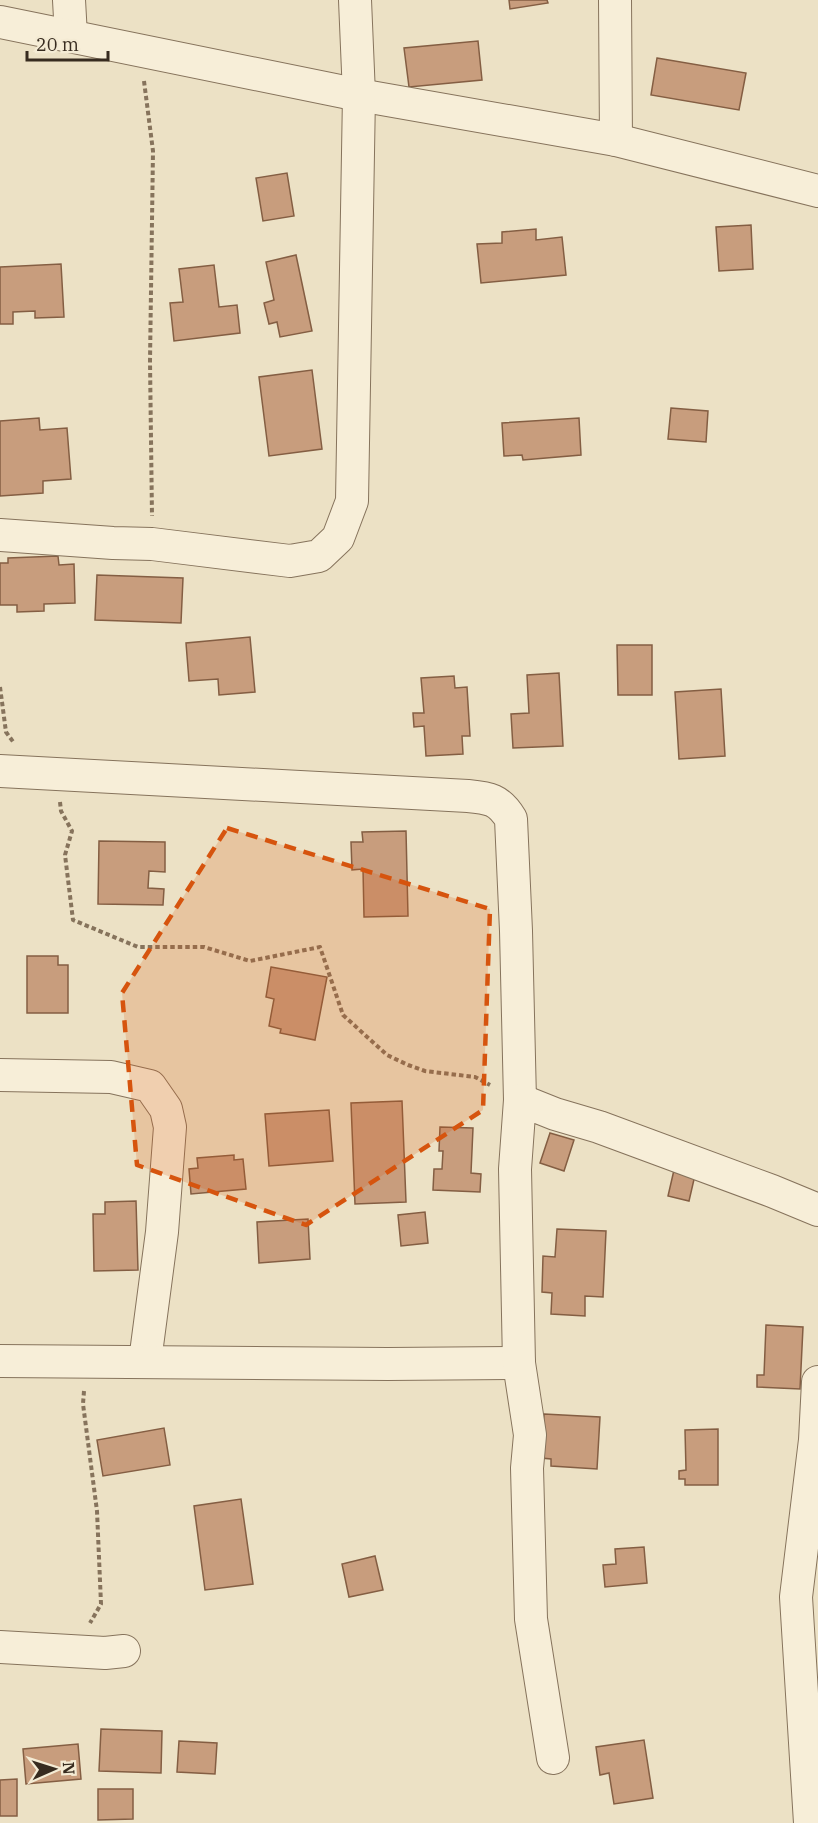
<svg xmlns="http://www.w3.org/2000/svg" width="818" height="1823" viewBox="0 0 818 1823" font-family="'IBM Plex Serif',serif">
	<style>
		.building { fill: #c89d7d; stroke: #845e43; stroke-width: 1.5 }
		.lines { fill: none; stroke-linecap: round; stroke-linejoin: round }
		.minor-casing { stroke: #86735c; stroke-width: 34 }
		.path { stroke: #86735c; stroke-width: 4; stroke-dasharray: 4.5 3; stroke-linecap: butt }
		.minor { stroke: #f7eed8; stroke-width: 32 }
		.marked { fill: #d6540e; fill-opacity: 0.2; stroke: #d6540e; stroke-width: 4.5; stroke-dasharray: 12 8; stroke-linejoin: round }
	</style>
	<rect width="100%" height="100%" fill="#ece1c5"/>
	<!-- building -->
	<g class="building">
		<path d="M509 0H547L548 3 510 9Z"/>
		<path d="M478 41 482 80 409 87 404 48Z"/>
		<path d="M657 58 746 73 739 110 651 95Z"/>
		<path d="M287 173 294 216 263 221 256 178Z"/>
		<path d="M751 225 753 269 719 271 716 227Z"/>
		<path d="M536 229V240L562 237 566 275 481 283 477 244 502 243V232Z"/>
		<path d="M296 255 312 331 280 337 277 322 269 324 264 303 274 300 266 262Z"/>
		<path d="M61 264 64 317 35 318V311L13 312V324H0V267Z"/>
		<path d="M214 265 219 307 237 305 240 333 174 341 170 303 183 302 179 269Z"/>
		<path d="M312 370 322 449 269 456 259 377Z"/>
		<path d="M671 408 708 411 706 442 668 439Z"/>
		<path d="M39 418 40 430 67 428 71 479 43 481V493L0 496V421Z"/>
		<path d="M579 418 581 455 523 460 522 455 504 456 502 423Z"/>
		<path d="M58 556 59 565 74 564 75 603 44 604V611L17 612V605H0V563H8V558Z"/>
		<path d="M97 575 183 578 181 623 95 620Z"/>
		<path d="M250 637 255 692 219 695 218 679 189 681 186 643Z"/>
		<path d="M617 645H652V695H618Z"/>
		<path d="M559 673 563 746 513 748 511 714 529 713 527 675Z"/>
		<path d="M454 676 455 688 467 687 470 736H462L463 754 426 756 424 726 414 727 413 713H424L421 678Z"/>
		<path d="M721 689 725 756 679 759 675 692Z"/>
		<path d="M406 831 408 916 364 917 363 869 352 870 351 842H363L362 832Z"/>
		<path d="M99 841 165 842V872L149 871 148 888 164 889 163 905 98 904Z"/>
		<path d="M27 956H58V965H68V1013H27Z"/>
		<path d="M271 967 327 977 315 1040 280 1033 281 1029 269 1026 274 999 266 997Z"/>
		<path d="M402 1101 406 1202 355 1204 351 1103Z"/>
		<path d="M329 1110 333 1161 269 1166 265 1114Z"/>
		<path d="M440 1127 473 1128 471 1173 481 1174 480 1192 433 1190 434 1169H442L443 1151H439Z"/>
		<path d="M550 1133 574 1140 564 1171 540 1163Z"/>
		<path d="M234 1155V1160L243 1159 246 1189 191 1194 189 1169 198 1168 197 1158Z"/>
		<path d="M674 1170 695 1175 689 1201 668 1196Z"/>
		<path d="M136 1201 138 1270 94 1271 93 1214H105V1202Z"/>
		<path d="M425 1212 428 1243 401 1246 398 1215Z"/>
		<path d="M308 1219 310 1259 259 1263 257 1222Z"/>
		<path d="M557 1229 606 1231 603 1297 585 1296V1316L551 1314 552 1293 542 1292 543 1256 555 1257Z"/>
		<path d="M766 1325 803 1327 800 1389 757 1387V1375H764Z"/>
		<path d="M544 1414 600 1417 597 1469 551 1466V1459L541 1458Z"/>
		<path d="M164 1428 170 1465 103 1476 97 1440Z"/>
		<path d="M718 1429V1485H685V1479H679V1471L686 1470 685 1430Z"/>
		<path d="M241 1499 253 1584 205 1590 194 1506Z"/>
		<path d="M644 1547 647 1583 605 1587 603 1565 616 1564 615 1549Z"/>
		<path d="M375 1556 383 1590 349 1597 342 1564Z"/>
		<path d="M101 1729 162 1731 161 1773 99 1771Z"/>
		<path d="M644 1740 653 1798 614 1804 609 1773 600 1775 596 1747Z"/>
		<path d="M179 1741 217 1743 215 1774 177 1772Z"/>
		<path d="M78 1744 81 1779 26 1784 23 1749Z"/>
		<path d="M17 1779V1816H0V1780Z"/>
		<path d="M98 1789H133V1819L98 1820Z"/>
	</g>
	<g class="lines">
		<!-- minor casing -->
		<g class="minor-casing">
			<g id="minor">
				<path d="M69 0 71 36"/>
				<path d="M615 0 616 140"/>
				<path d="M0 22 359 95 616 140 818 191"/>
				<path d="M0 535 113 543 152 544 290 561 319 556 338 538 352 501 359 95 355 0"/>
				<path d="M0 771 468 796C489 798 499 799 511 819L516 931 520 1100"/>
				<path d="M0 1075 111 1077 150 1086 166 1109 170 1127 162 1232 145 1361"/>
				<path d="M0 1361 388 1364 519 1363"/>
				<path d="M0 1647 105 1653 124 1651"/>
				<path d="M553 1758 531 1619 527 1468 530 1435 519 1363 515 1169 520 1100 555 1114 599 1127 772 1191 818 1210"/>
				<path d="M810 1823 796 1597 815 1440 818 1382"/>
			</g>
		</g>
		<!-- path -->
		<g class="path">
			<path d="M144 81 153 151 150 361 152 516"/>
			<path d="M0 687 6 732 14 743"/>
			<path d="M60 802 61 811 72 831 65 855 73 920 138 947H204L250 961 320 947 343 1015 387 1055 408 1065 425 1071 475 1077 490 1085"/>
			<path d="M84 1391 83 1404 97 1511 101 1604 90 1623"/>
		</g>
		<!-- minor -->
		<use href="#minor" class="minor"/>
	</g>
	<!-- marked area -->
	<path class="marked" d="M227 828 490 909 483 1110 306 1225 137 1165 122 993Z"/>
	<!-- north arrow -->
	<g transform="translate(54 1769) rotate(87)" stroke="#f4ebd4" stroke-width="4.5" paint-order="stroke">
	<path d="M0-4.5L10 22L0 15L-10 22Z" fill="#372b1f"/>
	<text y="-9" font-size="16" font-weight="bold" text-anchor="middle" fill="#372b1f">N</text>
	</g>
	<!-- scale -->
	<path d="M27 51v9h81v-9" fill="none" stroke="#372b1f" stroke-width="3"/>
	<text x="36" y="51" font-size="18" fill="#372b1f" stroke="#f4ebd4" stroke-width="4.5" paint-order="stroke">20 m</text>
</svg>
